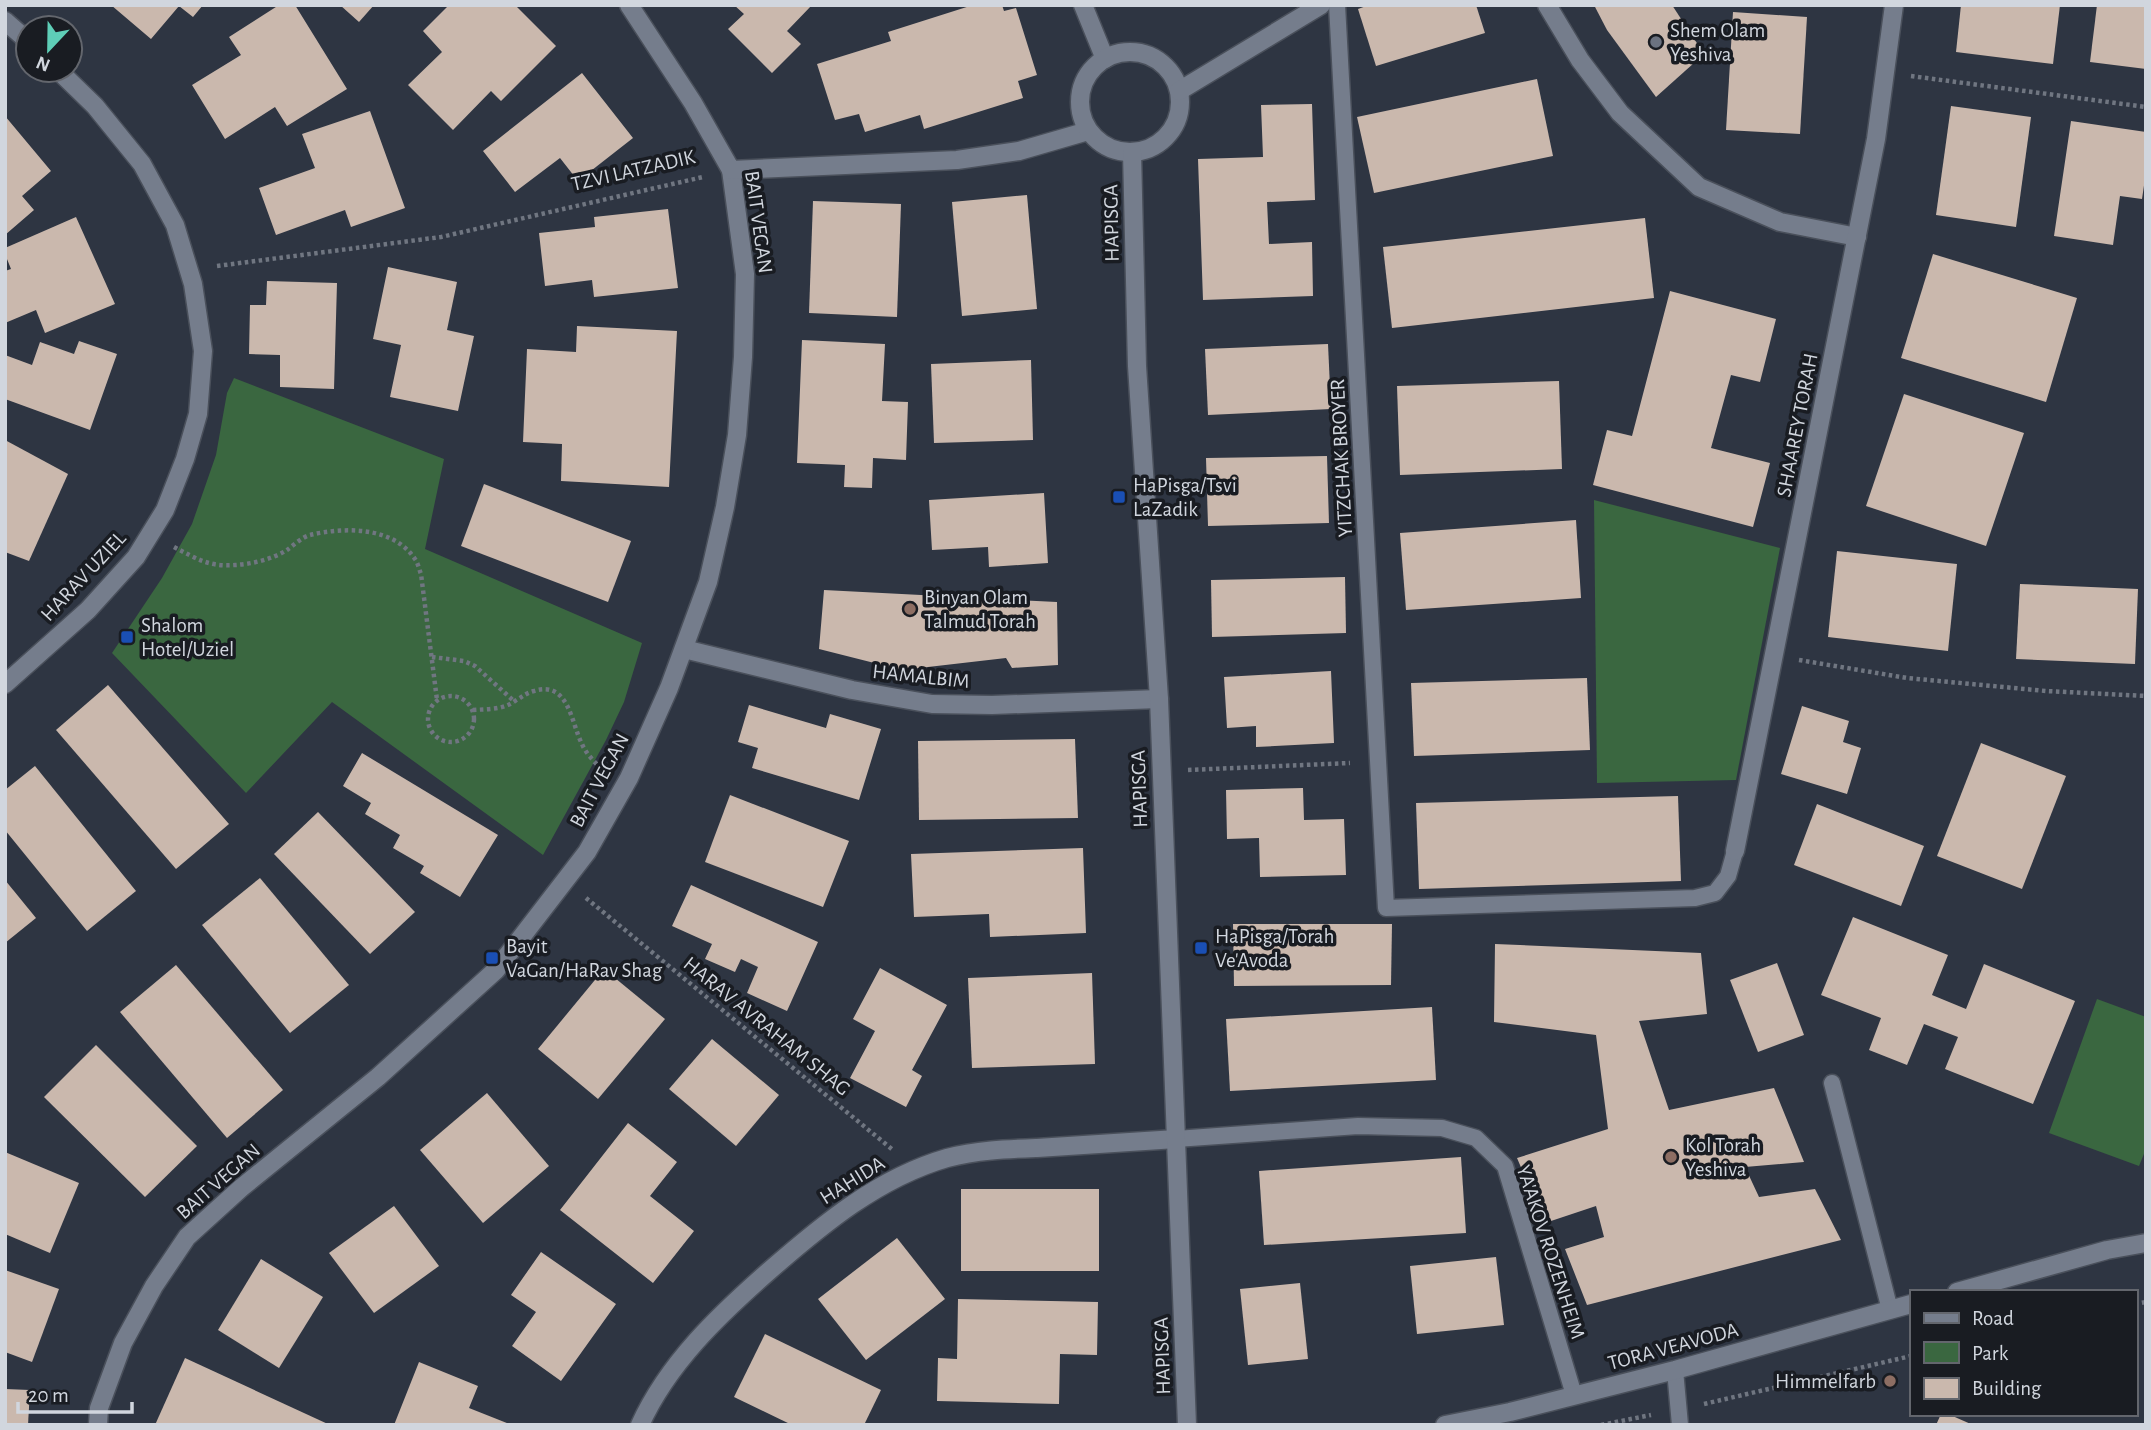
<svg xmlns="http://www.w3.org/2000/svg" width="2151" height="1430" viewBox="0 0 2151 1430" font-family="'Alegreya Sans',sans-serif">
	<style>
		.green { fill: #3a6740 }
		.building { fill: #cab8ad }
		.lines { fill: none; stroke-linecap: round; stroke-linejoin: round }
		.service-casing { stroke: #4a505b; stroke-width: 19 }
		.minor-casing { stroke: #4a505b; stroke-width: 21 }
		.tertiary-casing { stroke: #4a505b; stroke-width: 21 }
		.path { stroke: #707681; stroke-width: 4.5; stroke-dasharray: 3.5 3.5; stroke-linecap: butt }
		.service { stroke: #757d8c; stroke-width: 16 }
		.minor { stroke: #757d8c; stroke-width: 18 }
		.tertiary { stroke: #757d8c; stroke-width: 18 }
		.worship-dot { fill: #6b7280; stroke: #191c22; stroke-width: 2.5 }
		.transit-dot { fill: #1a4fb4; stroke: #191c22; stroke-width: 2.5 }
		.education-dot { fill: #8d6e63; stroke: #191c22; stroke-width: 2.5 }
		.labels { text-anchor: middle; stroke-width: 7; stroke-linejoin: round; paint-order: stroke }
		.poi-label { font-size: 21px; fill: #d1d6de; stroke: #191c22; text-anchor: start }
		.street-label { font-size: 21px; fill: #d1d6de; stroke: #191c22 }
	</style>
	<rect width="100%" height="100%" fill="#2e3542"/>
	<!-- green -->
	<g class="green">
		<path d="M234 378 444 459 425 549 642 643 624 702 606 740 543 855 332 702 246 793 112 653 162 578 192 524 216 455 227 393Z"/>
		<path d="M1594 500 1780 548 1736 780 1597 783Z"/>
		<path d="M2097 999 2146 1017V1149L2139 1166 2049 1133Z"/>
	</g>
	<!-- building -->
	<g class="building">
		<path d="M111 5H203L193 17 179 6 151 39Z"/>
		<path d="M279 5H295L347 89 287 126 275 107 225 139 192 85 241 55 229 37Z"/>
		<path d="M340 5H374L359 22Z"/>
		<path d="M449 5H515L556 46 501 101 491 91 453 130 408 85 442 52 423 31Z"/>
		<path d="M734 5H812L787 31 801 44 772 73 728 29 744 14Z"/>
		<path d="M973 5H1002L1004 11 1016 8 1037 75 1018 81 1023 98 924 129 920 115 865 132 859 114 835 120 817 64 891 41 888 32Z"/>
		<path d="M1369 5H1476L1485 33 1376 66 1358 9Z"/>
		<path d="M1594 5H1672L1704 54 1656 97 1607 30Z"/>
		<path d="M1961 5H2060L2053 64 1956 52Z"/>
		<path d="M2097 5H2146V69L2090 62Z"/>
		<path d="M1733 12 1807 17 1800 134 1726 130Z"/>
		<path d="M582 73 633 138 578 181 560 158 515 192 483 151Z"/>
		<path d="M1537 79 1553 156 1374 193 1357 117Z"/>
		<path d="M1312 104 1315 200 1267 202 1269 244 1312 242 1313 296 1203 300 1198 159 1263 157 1261 105Z"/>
		<path d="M1951 106 2031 117 2016 227 1936 215Z"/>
		<path d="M370 111 405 208 351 227 345 210 276 235 259 188 315 168 302 134Z"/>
		<path d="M5 116 51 171 22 196 34 210 5 235Z"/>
		<path d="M2071 121 2146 132V172L2142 199 2120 196 2113 245 2054 236Z"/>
		<path d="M1027 195 1037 309 962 316 952 202Z"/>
		<path d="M813 201 901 204 897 317 809 313Z"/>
		<path d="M668 209 678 288 594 297 592 280 545 286 539 233 595 227 594 217Z"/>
		<path d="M76 217 115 304 45 333 36 310 5 323V271L11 269 5 254V248Z"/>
		<path d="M1645 218 1654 298 1392 328 1383 247Z"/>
		<path d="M1933 254 2077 298 2046 402 1901 358Z"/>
		<path d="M388 267 457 282 447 330 474 336 458 411 390 397 401 345 373 339Z"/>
		<path d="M267 281 337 283 334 389 280 387V355L249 354 250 305H266Z"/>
		<path d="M1670 291 1776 319 1760 382 1731 375 1711 448 1770 463 1753 527 1593 485 1607 430 1632 436Z"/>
		<path d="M577 326 677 331 669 487 561 481 562 444 523 442 527 349 576 352Z"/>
		<path d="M802 340 885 344 882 401 908 402 906 460 873 458 872 488 844 487 845 465 797 463Z"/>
		<path d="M79 341 117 354 90 430 5 399V355L32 365 40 342 74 354Z"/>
		<path d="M1328 344 1331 409 1208 415 1205 349Z"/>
		<path d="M1031 360 1033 440 934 443 931 364Z"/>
		<path d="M1559 381 1562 469 1400 475 1397 386Z"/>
		<path d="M1904 394 2024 433 1986 546 1866 506Z"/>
		<path d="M5 440 68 474 29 561 5 552Z"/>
		<path d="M1327 456 1329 523 1208 526 1206 458Z"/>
		<path d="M484 484 631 541 608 602 461 546Z"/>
		<path d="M1044 493 1048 563 989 567 988 547 932 550 929 500Z"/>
		<path d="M1576 520 1581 598 1406 610 1400 533Z"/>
		<path d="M1837 551 1957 564 1948 651 1828 637Z"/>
		<path d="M1345 577 1346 633 1212 637 1211 580Z"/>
		<path d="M2020 584 2138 589 2135 664 2016 659Z"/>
		<path d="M824 590 1057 602 1058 665 1012 668 1006 658 902 670 819 649Z"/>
		<path d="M1331 671 1334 743 1256 747V726L1227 728 1224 677Z"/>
		<path d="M1587 678 1590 750 1414 756 1411 683Z"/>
		<path d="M108 685 229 824 176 869 56 730Z"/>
		<path d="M749 705 826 728 830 714 881 729 859 800 752 768 758 748 738 742Z"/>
		<path d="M1802 706 1849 721 1843 742 1861 748 1847 794 1781 774Z"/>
		<path d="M1075 739 1078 818 919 820 918 741Z"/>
		<path d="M1981 743 2066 776 2022 889 1937 856Z"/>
		<path d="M362 753 498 835 460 897 420 873 424 866 393 848 400 835 365 814 371 803 343 786Z"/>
		<path d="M35 766 136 891 87 931 5 830V790Z"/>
		<path d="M1303 788 1304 820 1344 819 1346 875 1260 877 1259 838 1227 839 1226 790Z"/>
		<path d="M730 795 849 841 823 907 705 862Z"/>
		<path d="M1678 796 1681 881 1419 889 1416 803Z"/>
		<path d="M1817 804 1924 846 1901 906 1794 865Z"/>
		<path d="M318 812 415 912 370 954 274 854Z"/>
		<path d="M1083 848 1086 933 990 937 989 914 914 917 911 854Z"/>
		<path d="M260 878 349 985 290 1033 202 925Z"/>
		<path d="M5 880 36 918 5 943Z"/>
		<path d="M691 885 818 942 787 1011 747 993 758 967 741 959 735 972 705 959 712 944 672 926Z"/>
		<path d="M1853 917 1948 955 1932 995 1966 1009 1984 964 2075 1001 2033 1104 1945 1069 1958 1037 1924 1024 1907 1065 1869 1050 1881 1018 1821 995Z"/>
		<path d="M1233 924H1392L1391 985 1234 986Z"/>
		<path d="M1495 944 1701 953 1707 1014 1639 1021 1669 1110 1774 1088 1804 1162 1745 1167 1759 1197 1815 1189 1841 1240 1587 1305 1565 1249 1604 1237 1596 1206 1545 1223 1517 1158 1608 1129 1596 1035 1494 1022Z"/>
		<path d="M1777 963 1804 1035 1758 1052 1730 980Z"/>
		<path d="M176 965 283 1090 227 1138 120 1012Z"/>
		<path d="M880 968 947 1005 912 1070 922 1076 906 1107 850 1078 875 1031 853 1019Z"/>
		<path d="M604 969 665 1019 598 1099 538 1049Z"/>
		<path d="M1092 973 1095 1064 972 1068 968 978Z"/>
		<path d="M1432 1007 1436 1080 1230 1091 1226 1019Z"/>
		<path d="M712 1039 779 1095 736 1146 669 1089Z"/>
		<path d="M96 1045 197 1146 145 1197 44 1097Z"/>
		<path d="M487 1093 549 1166 483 1223 420 1150Z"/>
		<path d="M628 1123 677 1162 650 1196 694 1231 653 1283 560 1210Z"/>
		<path d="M5 1152 79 1183 50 1253 5 1234Z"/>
		<path d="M1461 1157 1466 1233 1264 1245 1259 1171Z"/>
		<rect x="961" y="1189" width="138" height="82"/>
		<path d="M394 1206 439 1266 374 1313 329 1253Z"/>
		<path d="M897 1238 945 1299 866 1360 818 1299Z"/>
		<path d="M541 1252 616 1304 561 1381 512 1346 536 1312 511 1295Z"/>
		<path d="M1496 1257 1504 1325 1417 1334 1410 1266Z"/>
		<path d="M261 1259 323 1297 279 1368 218 1330Z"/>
		<path d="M5 1270 59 1289 32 1362 5 1352Z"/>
		<path d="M1300 1283 1308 1359 1248 1365 1240 1289Z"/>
		<path d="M958 1299 1098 1302 1097 1355 1060 1354 1059 1404 937 1401 938 1358 957 1359Z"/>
		<path d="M765 1334 881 1390 864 1425H792L734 1397Z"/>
		<path d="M185 1358 330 1425H155Z"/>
		<path d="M419 1362 478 1386 469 1408 512 1425H394Z"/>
		<path d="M5 1389 30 1390 28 1425H5Z"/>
		<path d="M1941 1414H1948L1973 1425H1936Z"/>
	</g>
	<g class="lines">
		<!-- service casing -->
		<g class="service-casing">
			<g id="service">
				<path d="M1337 5 1386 908 1695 898 1715 893 1728 876 1735 851"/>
				<path d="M1832 1083 1890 1310"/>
				<path d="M1176 1139 1358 1126 1442 1128 1476 1138 1505 1166 1574 1395"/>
				<path d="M1675 1370 1680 1425"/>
			</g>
		</g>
		<!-- minor casing -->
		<g class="minor-casing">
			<g id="minor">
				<path d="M1083 5 1105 59"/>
				<path d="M1547 5 1580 60 1620 113 1699 187 1780 222 1857 237"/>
				<path d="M684 649 852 690 932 704 992 705 1159 699"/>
				<path d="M1735 851 1876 139 1894 5"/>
				<path d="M98 1425 99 1408 123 1343 154 1286 187 1237 241 1188 378 1077 496 970 587 852 629 778 669 688 708 582 725 507 737 435 743 357 745 274 731 170"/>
				<path d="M640 1425C668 1363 719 1315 769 1271 823 1224 878 1178 947 1158 976 1150 1008 1149 1037 1148 1083 1145 1130 1142 1176 1139"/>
			</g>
		</g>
		<!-- tertiary casing -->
		<g class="tertiary-casing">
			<g id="tertiary">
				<path d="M629 5 693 103 731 170 957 160 1019 151 1088 131"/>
				<path d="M5 21 28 41"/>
				<circle cx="1130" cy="102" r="50"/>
				<path d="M1179 91 1321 5"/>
				<path d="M1132 152 1137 366 1159 699 1187 1425"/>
				<path d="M5 684 88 610 136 557 165 510 185 459 198 414 203 351 193 284 175 225 142 164 95 106 58 70"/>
				<path d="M1957 1292 2107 1250 2146 1243"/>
				<path d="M1445 1425 1510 1412 1675 1370 1911 1304"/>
			</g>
		</g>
		<!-- path -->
		<g class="path">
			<path d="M1911 76 2146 107"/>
			<path d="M217 266 441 237 703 177"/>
			<path d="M174 547C197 559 209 567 235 565 252 564 273 559 287 550 294 545 302 537 310 535 344 527 393 526 415 559 418 563 419 569 421 574L437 700"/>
			<path d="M432 657 464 661 475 666 515 702"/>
			<path d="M1799 660 1907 678 2046 691 2146 696"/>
			<circle cx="451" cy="719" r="23"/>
			<path d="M473 710C487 709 503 710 515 701 522 697 526 693 534 691 569 680 571 723 582 744 586 754 595 762 602 770"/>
			<path d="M1188 770 1350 763"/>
			<path d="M586 898 893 1150"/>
			<path d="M2135 1304 2146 1302"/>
			<path d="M1704 1404 1911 1356"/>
			<path d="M1601 1425 1651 1415"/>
		</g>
		<!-- service -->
		<use href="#service" class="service"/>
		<!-- minor -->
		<use href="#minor" class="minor"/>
		<!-- tertiary -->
		<use href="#tertiary" class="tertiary"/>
	</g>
	<!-- markers -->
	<circle class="worship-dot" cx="1656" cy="42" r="7"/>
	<g class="transit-dot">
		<rect x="1112" y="490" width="14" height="14" rx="3.5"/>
		<rect x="120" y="630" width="14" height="14" rx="3.5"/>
		<rect x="1194" y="941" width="14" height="14" rx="3.5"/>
		<rect x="485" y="951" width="14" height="14" rx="3.5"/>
	</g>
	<g class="education-dot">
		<circle cx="910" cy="609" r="7"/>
		<circle cx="1671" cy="1157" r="7"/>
		<circle cx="1890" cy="1381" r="7"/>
	</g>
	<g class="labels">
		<!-- poi labels -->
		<g class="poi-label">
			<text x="1670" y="37">Shem Olam<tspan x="1670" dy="24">Yeshiva</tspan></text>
			<text x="1133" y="492">HaPisga/Tsvi<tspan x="1133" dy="24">LaZadik</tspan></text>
			<text x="924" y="604">Binyan Olam<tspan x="924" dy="24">Talmud Torah</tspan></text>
			<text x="141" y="632">Shalom<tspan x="141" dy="24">Hotel/Uziel</tspan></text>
			<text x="1215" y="943">HaPisga/Torah<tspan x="1215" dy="24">Ve'Avoda</tspan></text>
			<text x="506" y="953">Bayit<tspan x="506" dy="24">VaGan/HaRav Shag</tspan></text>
			<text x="1685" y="1152">Kol Torah<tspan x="1685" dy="24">Yeshiva</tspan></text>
			<text x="1876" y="1388" text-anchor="end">Himmelfarb</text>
		</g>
		<!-- street labels -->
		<g class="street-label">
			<text transform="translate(633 170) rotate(-13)" y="7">TZVI LATZADIK</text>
			<text transform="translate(759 222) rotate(82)" y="7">BAIT VEGAN</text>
			<text transform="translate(1111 223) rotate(-91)" y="7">HAPISGA</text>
			<text transform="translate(1797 425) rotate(-79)" y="7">SHAAREY TORAH</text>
			<text transform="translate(1341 458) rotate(-93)" y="7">YITZCHAK BROYER</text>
			<text transform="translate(83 576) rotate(-47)" y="7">HARAV UZIEL</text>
			<text transform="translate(921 676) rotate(6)" y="7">HAMALBIM</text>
			<text transform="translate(599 780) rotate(-62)" y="7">BAIT VEGAN</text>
			<text transform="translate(1139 789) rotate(-92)" y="7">HAPISGA</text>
			<text transform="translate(767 1026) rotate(39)" y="7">HARAV AVRAHAM SHAG</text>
			<text transform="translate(852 1180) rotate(-32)" y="7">HAHIDA</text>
			<text transform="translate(218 1181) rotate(-41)" y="7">BAIT VEGAN</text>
			<text transform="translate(1551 1252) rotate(72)" y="7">YA'AKOV ROZENHEIM</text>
			<text transform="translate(1673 1346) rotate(-15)" y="7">TORA VEAVODA</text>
			<text transform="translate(1162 1356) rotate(-92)" y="7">HAPISGA</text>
		</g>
	</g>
	<!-- border -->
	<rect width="2151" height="1430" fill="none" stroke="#d1d6de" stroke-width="14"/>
	<!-- legend -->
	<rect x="1910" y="1290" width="228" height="126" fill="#191c22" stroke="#63666d" stroke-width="2"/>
	<rect x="1924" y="1313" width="35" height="10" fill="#757d8c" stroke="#63666d" stroke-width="2"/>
	<text x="1972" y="1325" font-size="21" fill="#d1d6de">Road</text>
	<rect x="1924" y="1342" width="35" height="21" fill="#3a6740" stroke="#63666d" stroke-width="2"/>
	<text x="1972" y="1360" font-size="21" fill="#d1d6de">Park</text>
	<rect x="1924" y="1378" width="35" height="21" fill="#cab8ad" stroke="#63666d" stroke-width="2"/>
	<text x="1972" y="1395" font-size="21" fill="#d1d6de">Building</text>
	<!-- north arrow -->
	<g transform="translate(49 49) rotate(202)"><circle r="33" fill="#191c22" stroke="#63666d" stroke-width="2"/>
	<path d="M0-5L12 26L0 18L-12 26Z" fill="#5eceb7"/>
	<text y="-10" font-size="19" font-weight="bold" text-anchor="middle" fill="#d1d6de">N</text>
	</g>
	<!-- scale -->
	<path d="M18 1402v10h114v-10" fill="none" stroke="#d1d6de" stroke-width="3.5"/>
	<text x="28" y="1402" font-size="21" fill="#d1d6de" stroke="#191c22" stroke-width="5" paint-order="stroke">20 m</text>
</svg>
